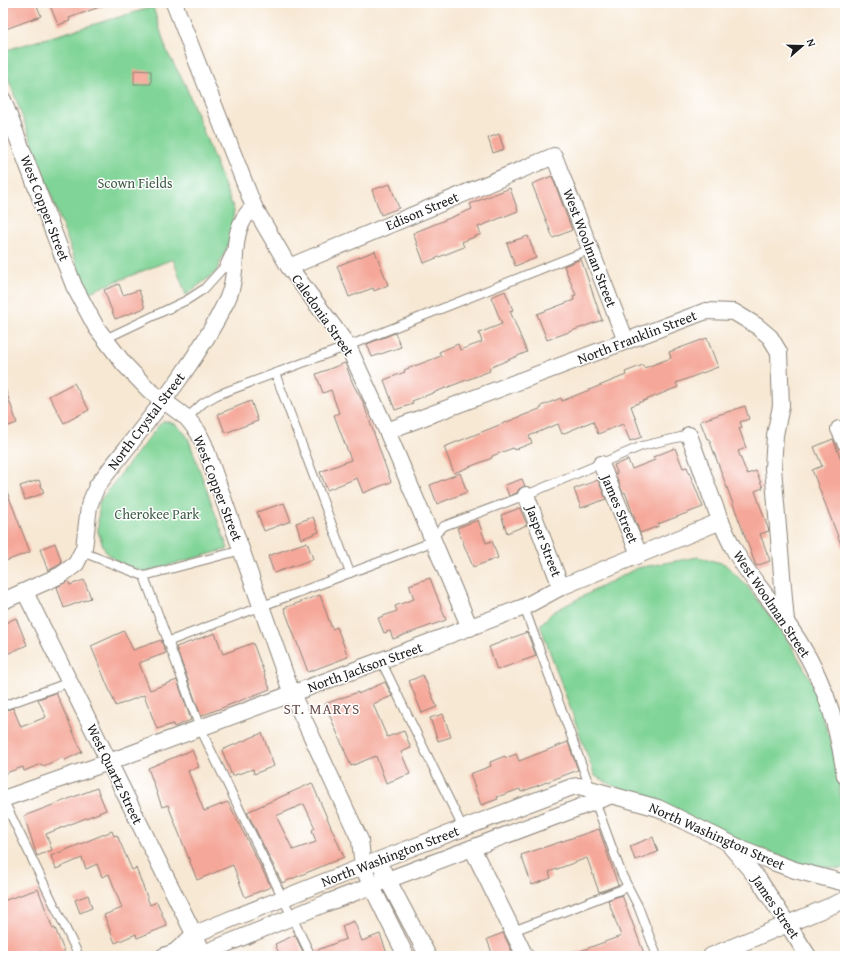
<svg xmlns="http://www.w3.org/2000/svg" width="848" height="959" viewBox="0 0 848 959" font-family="'Gentium Book Plus',serif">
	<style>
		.green { fill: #80d497; stroke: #4e785a }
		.building { fill: #f5a799; fill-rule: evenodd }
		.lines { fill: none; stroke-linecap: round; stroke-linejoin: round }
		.service-casing { stroke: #8a8278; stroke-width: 10 }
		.minor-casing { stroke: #8a8278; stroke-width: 18 }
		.service { stroke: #fff; stroke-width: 8 }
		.minor { stroke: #fff; stroke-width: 16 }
		.labels { text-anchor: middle; stroke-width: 3; stroke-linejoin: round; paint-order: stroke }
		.park-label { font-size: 14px; fill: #3f5c47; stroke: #fff }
		.street-label { font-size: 14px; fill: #1c1c1c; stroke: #fff }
		.neighbourhood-label { font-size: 15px; letter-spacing: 1px; fill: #684d48; stroke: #fff }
	</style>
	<rect width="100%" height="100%" fill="#fff"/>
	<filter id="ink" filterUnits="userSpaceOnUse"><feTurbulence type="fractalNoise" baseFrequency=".025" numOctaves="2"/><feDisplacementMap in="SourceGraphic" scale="8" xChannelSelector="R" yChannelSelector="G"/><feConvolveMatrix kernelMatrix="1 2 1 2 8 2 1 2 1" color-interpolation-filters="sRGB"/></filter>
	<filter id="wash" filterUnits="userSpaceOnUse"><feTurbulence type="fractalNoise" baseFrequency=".012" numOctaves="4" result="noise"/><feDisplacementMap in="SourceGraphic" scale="16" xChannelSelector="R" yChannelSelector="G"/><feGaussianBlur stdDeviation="0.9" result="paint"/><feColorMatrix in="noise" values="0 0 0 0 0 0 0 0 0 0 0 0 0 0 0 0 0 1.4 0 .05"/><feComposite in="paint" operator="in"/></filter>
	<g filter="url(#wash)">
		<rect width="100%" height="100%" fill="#f7e8d4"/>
		<!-- green -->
		<g class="green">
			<path d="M153 7 167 52 185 84 234 210 230 240 216 272 186 295 173 259 87 293 3 64V51Z"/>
			<path d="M164 421C176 422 182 429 188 438L228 549 144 572 119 563 105 551 98 532 99 502 159 425Z"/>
			<path d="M698 557 725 564 747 586 788 640 811 680 836 759 845 833V865L841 869 799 864 630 795 595 776 540 625 553 612 637 568Z"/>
		</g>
		<g id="blocks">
			<!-- building -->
			<g class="building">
				<path d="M16 3H36L41 16 3 30V8Z"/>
				<path d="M49 3H105V5L69 18 70 21 58 25Z"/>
				<path d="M134 70 151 71V84H134Z"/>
				<path d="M499 134 504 149 493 153 488 138Z"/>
				<path d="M552 176 572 230 553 238 532 184Z"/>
				<path d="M390 184 399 208 381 215 372 190Z"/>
				<path d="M510 188 518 211 478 227 481 234 462 242 464 247 424 263 413 233 472 209 470 204Z"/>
				<path d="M528 236 536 258 515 266 507 243Z"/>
				<path d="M375 251 388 285 374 291 373 288 349 297 337 266Z"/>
				<path d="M581 259 602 320 547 340 537 314 574 300 573 296 576 295 564 266Z"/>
				<path d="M119 284 123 295 139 290 145 308 115 319 104 290Z"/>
				<path d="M505 291 513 310 510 311 527 352 489 368 490 371 412 401 413 404 395 410 384 380 405 372 404 370 441 356 439 352 458 344 460 350 482 342 479 333 502 324 491 297Z"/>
				<path d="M395 333 401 347 372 357 367 344Z"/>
				<path d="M707 338 718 367 676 383 678 387 631 406 642 437 630 441 623 424 598 434 593 421 562 434 558 424 529 436 532 443 514 450 513 448 492 456V458L454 473 444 447 542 408 541 406 561 398 562 401 626 375 625 372 643 365 644 368 671 358 669 352Z"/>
				<path d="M345 363 353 384 363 402 391 482 363 493 357 478 327 490 320 472 351 460 334 415 339 413 331 390 323 393 316 374Z"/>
				<path d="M74 383 89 410 64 423 49 396Z"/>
				<path d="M5 388 17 423 3 428V389Z"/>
				<path d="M251 401 258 421 225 433 218 414Z"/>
				<path d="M745 406 749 419 740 422 742 427 739 428 746 448 738 451 747 474 756 471 763 488 755 491 769 531 760 534 770 561 756 566 709 439H707L700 421Z"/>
				<path d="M833 439 845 469 844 552 812 470 822 466 814 447Z"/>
				<path d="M675 448 683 468 687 467 703 507 658 524 659 526 640 533 625 492 623 493 615 474 617 473 614 465 628 460 632 469 655 460 653 457Z"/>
				<path d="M460 473 467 492 437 504 430 485Z"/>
				<path d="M522 479 525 486 519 489 517 493 509 496 505 485Z"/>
				<path d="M39 480 44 493 25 500 20 486Z"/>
				<path d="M598 480 606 499 581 508 574 489Z"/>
				<path d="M4 484 30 552 3 562V485Z"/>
				<path d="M284 503 291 521 264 531 257 512Z"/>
				<path d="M520 508 527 525 507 533 501 515Z"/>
				<path d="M313 517 319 532 301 539 296 523Z"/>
				<path d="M478 520 486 543 492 541 498 558 473 567 457 528Z"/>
				<path d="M307 542 313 559 274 573 268 556Z"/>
				<path d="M55 543 62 563 48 571 40 549Z"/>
				<path d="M430 578 446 620 393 639 390 631 384 633 378 618 397 611 395 606 414 599 409 585Z"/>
				<path d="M84 580 91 598 64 608 57 587 68 581 70 585Z"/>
				<path d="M320 595 332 629 337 627 348 657 308 672 284 608Z"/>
				<path d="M16 618 27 645 7 654 3 645V624Z"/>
				<path d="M124 631 133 650 161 640 166 653 139 663 150 690 177 680 191 720 174 727 173 724 157 729 144 695 116 706 91 646Z"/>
				<path d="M527 632 536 656 497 670 489 647Z"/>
				<path d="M215 633 223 654 253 643 270 689 201 716 176 647Z"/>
				<path d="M423 675 437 707 422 713 409 681Z"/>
				<path d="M385 682 392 696 373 704 387 737 404 731 411 748 401 752 410 774 386 783 376 756 351 766 325 704 358 692V694Z"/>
				<path d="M56 693 82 752 65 760 64 757 43 766 41 764 24 771 23 767 3 774V711L13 708 21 727 46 717 38 699Z"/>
				<path d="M443 714 451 737 438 741 430 718Z"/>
				<path d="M262 733 274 766 254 774 253 769 232 776 222 750Z"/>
				<path d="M568 742 578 770 521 792 520 789 497 797 498 799 481 805 470 774 491 766 490 762 505 756 506 758 516 754 519 761Z"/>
				<path d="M192 750 199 767 188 771 204 811 228 802 271 887 245 897 233 865 197 880 168 805 162 807 148 768Z"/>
				<path d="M312 783 344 857 282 883 247 812ZM304 804 315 828 312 830 316 842 293 850 276 816Z"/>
				<path d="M97 788 106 810 46 834 52 850 37 856 24 816Z"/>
				<path d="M599 829 618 885 599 892 587 858 549 872 551 878 532 885 521 855Z"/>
				<path d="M112 831 114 836 117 835 132 870 136 868 150 905 157 902 167 926 137 938 136 934 115 943 104 915 122 908 109 874 102 877 97 864 86 869 82 858 56 869 51 856Z"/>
				<path d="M653 837 658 852 635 860 630 846Z"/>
				<path d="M38 889 53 929 55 928 66 956H43L41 951 32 956H3V901Z"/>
				<path d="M88 895 92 908 80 913 75 900Z"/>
				<path d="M622 895 645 956H573L572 954 621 936 608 900Z"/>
				<path d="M354 921 362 941 380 934 388 956H316L315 951 346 939 342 926Z"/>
				<path d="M503 933 514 956H493L487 939Z"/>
				<path d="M295 935 305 956H280L275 944Z"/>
			</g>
		</g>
	</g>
	<g filter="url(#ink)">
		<use href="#blocks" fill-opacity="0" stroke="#8a8278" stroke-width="1"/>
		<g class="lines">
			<!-- service casing -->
			<g class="service-casing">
				<g id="service">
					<path d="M105 339 187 300 204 289 223 268 231 251"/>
					<path d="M275 373 350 573"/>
					<path d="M187 418 203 403 217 395 348 346 591 249"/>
					<path d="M82 552 144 576 242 550"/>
					<path d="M144 576 200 728 311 956"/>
					<path d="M524 607 622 875 638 906 657 956"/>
					<path d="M167 642 424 545 444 526 526 495 642 446 689 435"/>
					<path d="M381 661 463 828"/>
					<path d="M3 706 70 682"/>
					<path d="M3 799 79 956"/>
					<path d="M513 931 628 887"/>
				</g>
			</g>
			<!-- minor casing -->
			<g class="minor-casing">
				<g id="minor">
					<path d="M174 3 254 207 289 267 348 346 387 431 470 628"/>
					<path d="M3 100 74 286 96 327 124 364 149 390 187 418 198 432 204 444 292 694 360 840 363 867 372 887 406 956"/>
					<path d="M289 267 554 156 626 341"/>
					<path d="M839 429 845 442"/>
					<path d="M387 431 706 311 734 312 757 326 770 337 779 352 781 406 775 435 773 468 786 622"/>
					<path d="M689 435C704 474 716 517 736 553 750 578 770 599 786 622 821 671 837 717 845 776"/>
					<path d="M601 464 639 554"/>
					<path d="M526 495 561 587"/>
					<path d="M25 592 199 944"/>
					<path d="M3 601 61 575 76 564 84 548 89 506 97 486C143 426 194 368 227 300 242 269 225 231 254 207"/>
					<path d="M3 799 109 762 524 607 561 587 721 521"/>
					<path d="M731 847 759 880 808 956"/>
					<path d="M472 848 525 956"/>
					<path d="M383 871 428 956"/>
					<path d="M175 952 204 953 324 904 612 795"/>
					<path d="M164 956 175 952 195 934 231 919 379 860 572 787 579 786 658 808 748 852 773 862 795 870 845 883"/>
					<path d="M711 956 845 900"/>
				</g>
			</g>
			<!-- service -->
			<use href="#service" class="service"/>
			<!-- minor -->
			<use href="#minor" class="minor"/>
		</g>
	</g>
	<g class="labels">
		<!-- park labels -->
		<g class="park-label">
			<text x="135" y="188">Scown Fields</text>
			<text x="157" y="519">Cherokee Park</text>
		</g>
		<!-- street labels -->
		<g class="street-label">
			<text transform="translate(45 208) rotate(69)" y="5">West Copper Street</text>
			<text transform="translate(422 211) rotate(-23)" y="5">Edison Street</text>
			<text transform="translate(590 248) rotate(69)" y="5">West Woolman Street</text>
			<text transform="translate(323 315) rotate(55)" y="5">Caledonia Street</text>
			<text transform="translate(637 337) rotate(-21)" y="5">North Franklin Street</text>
			<text transform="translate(146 421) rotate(-53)" y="5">North Crystal Street</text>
			<text transform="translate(218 488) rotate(69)" y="5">West Copper Street</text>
			<text transform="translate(620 509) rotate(67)" y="5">James Street</text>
			<text transform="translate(544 541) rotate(69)" y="5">Jasper Street</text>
			<text transform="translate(772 604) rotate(56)" y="5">West Woolman Street</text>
			<text transform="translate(365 667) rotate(-20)" y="5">North Jackson Street</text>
			<text transform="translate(115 774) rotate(64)" y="5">West Quartz Street</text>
			<text transform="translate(717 836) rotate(24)" y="5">North Washington Street</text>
			<text transform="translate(390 856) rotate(-21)" y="5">North Washington Street</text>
			<text transform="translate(776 907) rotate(56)" y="5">James Street</text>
		</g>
		<!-- neighbourhood labels -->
		<g class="neighbourhood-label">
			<text x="322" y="714">ST. MARYS</text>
		</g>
	</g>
	<!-- margin -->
	<rect width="848" height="959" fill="none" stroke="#fff" stroke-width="16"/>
	<!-- north arrow -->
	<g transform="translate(802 46) rotate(70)" stroke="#ffffff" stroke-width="3" paint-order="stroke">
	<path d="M0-3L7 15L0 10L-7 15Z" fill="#1c1c1c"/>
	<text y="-6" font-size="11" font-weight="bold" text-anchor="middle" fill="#1c1c1c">N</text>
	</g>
</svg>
